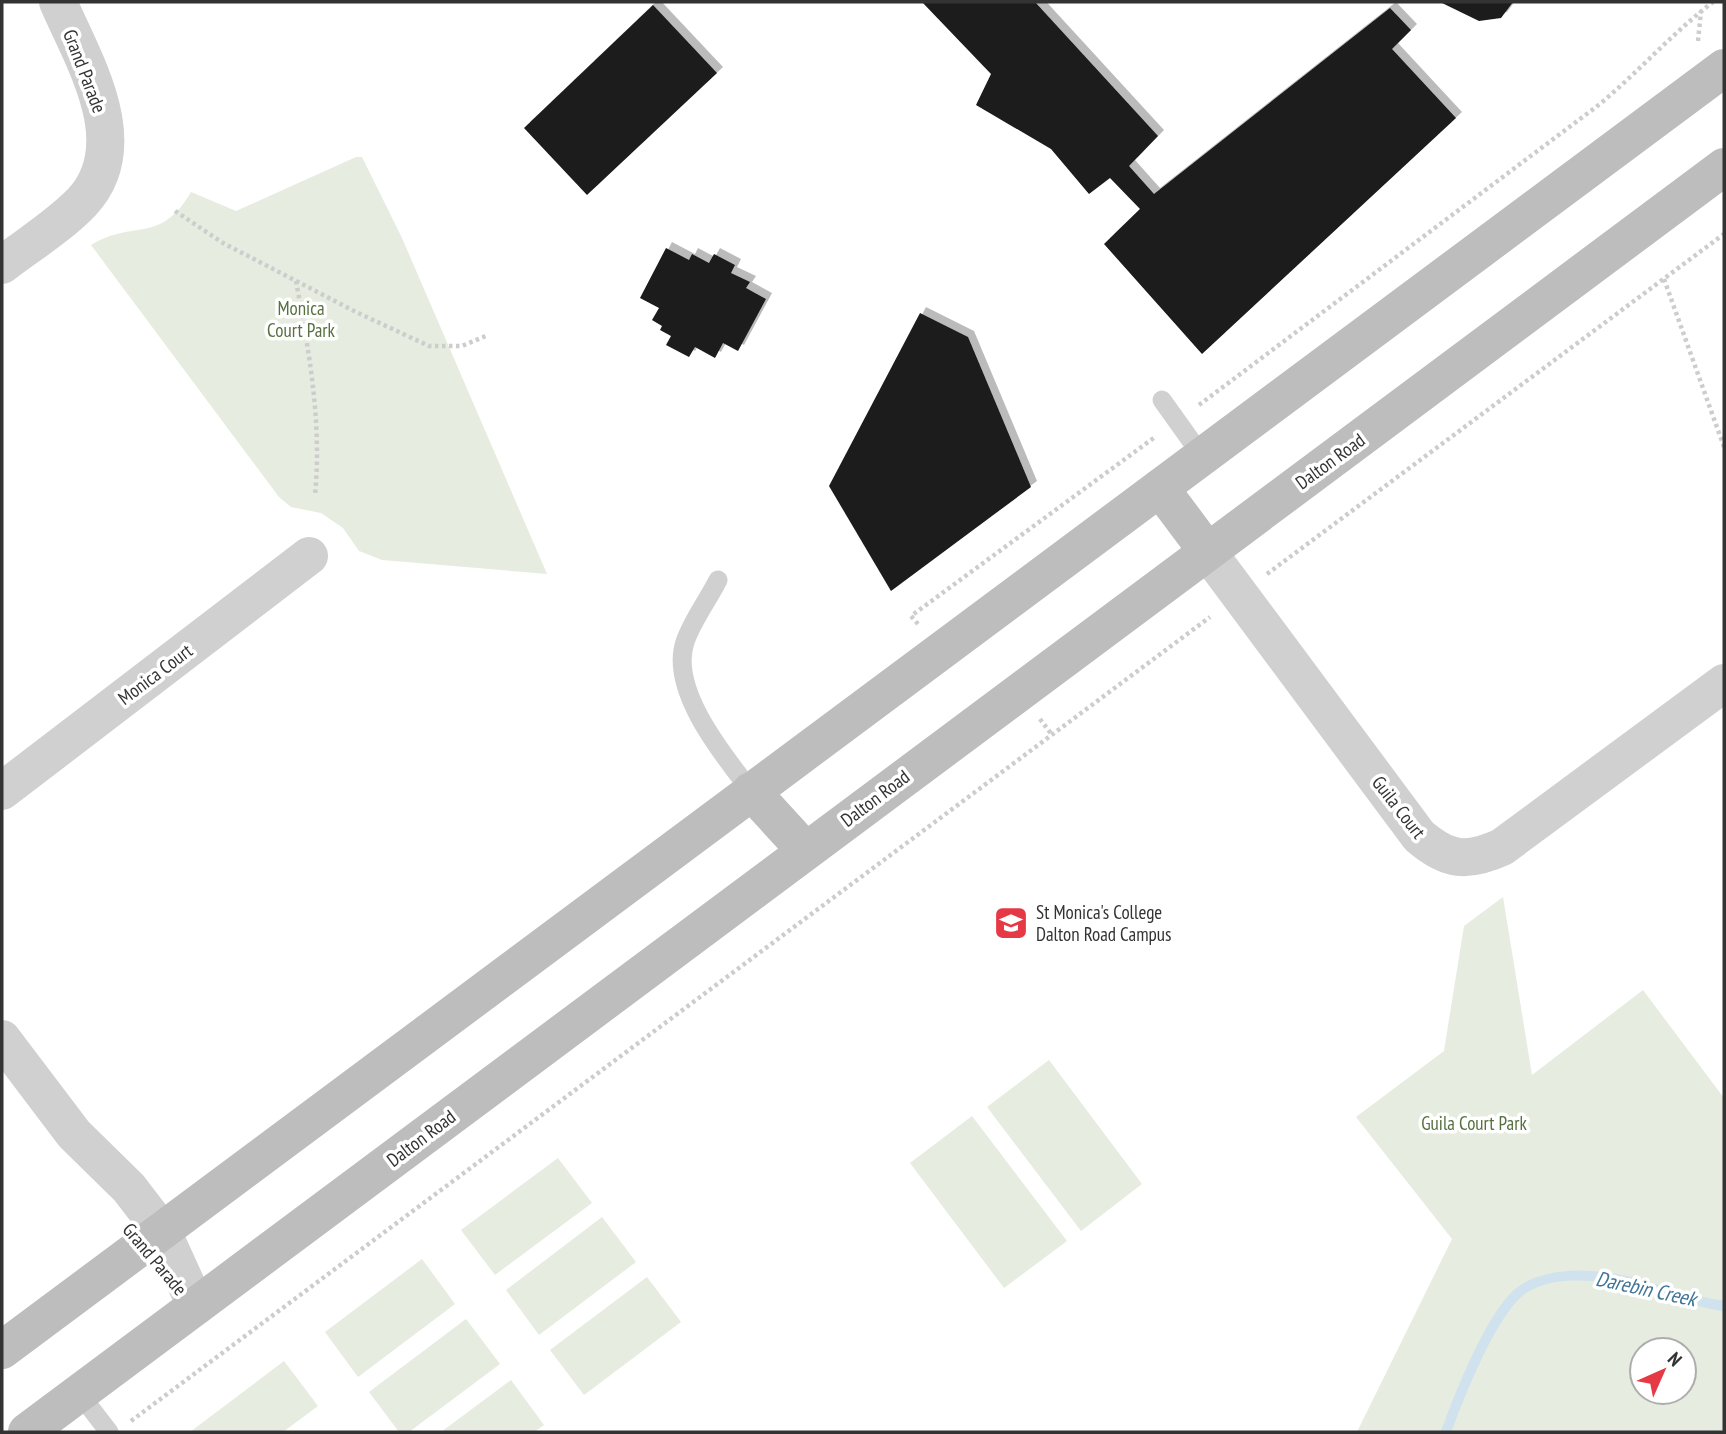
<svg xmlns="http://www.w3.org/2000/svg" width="1726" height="1434" viewBox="0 0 1726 1434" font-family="'PT Sans Narrow',sans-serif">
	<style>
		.green { fill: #e6ecdf; fill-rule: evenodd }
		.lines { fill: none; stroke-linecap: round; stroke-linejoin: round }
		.stream { stroke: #cfe2ee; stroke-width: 10 }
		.building { fill: #1a1a1a; filter: url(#shadow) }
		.path { stroke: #cdcdcd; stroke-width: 4.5; stroke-dasharray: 3.5 3.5; stroke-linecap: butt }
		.service { stroke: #d0d0d0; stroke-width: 19 }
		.minor { stroke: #d0d0d0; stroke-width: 38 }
		.secondary { stroke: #bdbdbd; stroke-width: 38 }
		.labels { text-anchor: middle; stroke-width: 7; stroke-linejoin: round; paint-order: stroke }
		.street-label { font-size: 19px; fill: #333; stroke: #fff }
		.park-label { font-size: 19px; fill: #56703f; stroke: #fff }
		.poi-label { font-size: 19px; fill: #333; stroke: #fff; text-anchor: start }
		.water-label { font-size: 21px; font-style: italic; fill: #3f7597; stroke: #fff }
	</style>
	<defs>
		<filter id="shadow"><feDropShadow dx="6" dy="-6" stdDeviation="0" flood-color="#0004"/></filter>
	</defs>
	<rect width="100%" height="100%" fill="#fff"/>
	<!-- green -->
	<g class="green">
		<path d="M356 157H362L402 238 547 574 382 560 359 551 343 528 321 513 291 507 279 497 91 245C134 219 160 245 191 192L236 211Z"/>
		<path d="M1503 897 1532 1075 1643 990 1724 1098V1432H1357L1452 1239 1356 1117 1444 1051 1464 926ZM1642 1350H1684V1392H1642Z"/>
		<path d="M1049 1060 1142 1184 1081 1231 987 1107Z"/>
		<path d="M972 1116 1067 1241 1004 1288 910 1163Z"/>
		<path d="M558 1158 592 1203 495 1275 461 1230Z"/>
		<path d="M602 1217 636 1262 539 1335 506 1290Z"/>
		<path d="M422 1259 455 1304 358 1377 325 1332Z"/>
		<path d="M647 1277 681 1322 584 1395 550 1350Z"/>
		<path d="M466 1319 500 1364 409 1432H399L369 1392Z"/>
		<path d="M284 1361 318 1406 283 1432H190Z"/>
		<path d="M511 1380 544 1425 534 1432H441Z"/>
	</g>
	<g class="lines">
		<!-- stream -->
		<path class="stream" d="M1446 1432C1459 1396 1489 1320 1517 1294 1545 1269 1597 1274 1631 1282 1662 1290 1692 1302 1724 1306"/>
	</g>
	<!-- building -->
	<g class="building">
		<path d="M922 2H1035L1158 136 1129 166 1154 194 1390 8 1411 30 1392 49 1456 118 1202 354 1104 244 1140 209 1110 178 1089 194 1051 149 976 105 991 74Z"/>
		<path d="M1440 2H1513L1501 18 1479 21Z"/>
		<path d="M653 5 717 73 587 195 524 128Z"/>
		<path d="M666 248 689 260 692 254 709 263 714 254 735 265 731 273 750 282 746 288 766 299 738 351 723 343 715 358 695 347 689 357 666 345 671 336 660 330 662 326 652 320 659 308 640 298Z"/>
		<path d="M920 313 968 337 1031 487 891 591 829 486Z"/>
	</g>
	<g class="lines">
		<!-- path -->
		<g class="path">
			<path d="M1698 41 1701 11"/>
			<path d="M175 211 223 243 356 312 429 346H462L488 335"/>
			<path d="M1664 279 1724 447"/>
			<path d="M296 281C309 352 322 422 315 495"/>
			<path d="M1199 405 1596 107C1637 74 1671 34 1713 2"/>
			<path d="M1267 574 1724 234"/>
			<path d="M918 624 911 616 1155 437"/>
			<path d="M1040 719 1052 735"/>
			<path d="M131 1421 1210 617"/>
		</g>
		<!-- service -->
		<g class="service">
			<path d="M1162 400 1202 456"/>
			<path d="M718 580C708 600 692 621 685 642 669 690 724 756 751 791"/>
			<path d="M79 1393 109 1432"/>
		</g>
		<!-- minor -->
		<g class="minor">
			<path d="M2 265C28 245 59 226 82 202 136 144 83 60 58 2"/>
			<path d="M1207 551 1419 836C1448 861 1467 863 1502 847L1724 683"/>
			<path d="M2 791 309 556"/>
			<path d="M2 1039 74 1134 129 1188 162 1231 196 1306"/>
		</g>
		<!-- secondary -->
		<g class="secondary">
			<path d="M1160 488 1207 551"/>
			<path d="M751 791 805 850"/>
			<path d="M2 1350 1724 68"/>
			<path d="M27 1432 1724 167"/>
		</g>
	</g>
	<!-- icons -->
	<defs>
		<g id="school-square" transform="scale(1.75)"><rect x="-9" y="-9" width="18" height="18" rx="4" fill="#e63946" stroke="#fff"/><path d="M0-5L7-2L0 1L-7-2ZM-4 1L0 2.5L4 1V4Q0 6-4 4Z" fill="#fff"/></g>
	</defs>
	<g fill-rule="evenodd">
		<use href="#school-square" x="1011" y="923"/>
	</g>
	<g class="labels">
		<!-- street labels -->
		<g class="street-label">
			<text transform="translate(85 71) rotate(69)" y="7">Grand Parade</text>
			<text transform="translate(1330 461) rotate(-36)" y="7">Dalton Road</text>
			<text transform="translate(155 674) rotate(-37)" y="7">Monica Court</text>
			<text transform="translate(875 798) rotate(-37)" y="7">Dalton Road</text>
			<text transform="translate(1399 807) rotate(52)" y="7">Guila Court</text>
			<text transform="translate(421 1138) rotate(-37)" y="7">Dalton Road</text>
			<text transform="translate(155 1259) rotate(50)" y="7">Grand Parade</text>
		</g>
		<!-- park labels -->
		<g class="park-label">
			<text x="301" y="315">Monica<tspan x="301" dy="22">Court Park</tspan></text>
			<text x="1474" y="1130">Guila Court Park</text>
		</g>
		<!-- poi labels -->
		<g class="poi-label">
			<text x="1036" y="919">St Monica's College<tspan x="1036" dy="22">Dalton Road Campus</tspan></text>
		</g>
		<!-- water labels -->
		<g class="water-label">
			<text transform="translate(1646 1289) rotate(12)" y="7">Darebin Creek</text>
		</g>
	</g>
	<!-- border -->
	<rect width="1726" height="1434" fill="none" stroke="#333333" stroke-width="7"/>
	<!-- north arrow -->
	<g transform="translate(1663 1371) rotate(45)"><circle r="33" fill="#ffffff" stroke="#adadad" stroke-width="2"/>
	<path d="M0-5L12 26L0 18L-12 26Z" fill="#e63946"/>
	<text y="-10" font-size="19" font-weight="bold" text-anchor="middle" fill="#333333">N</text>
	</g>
</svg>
